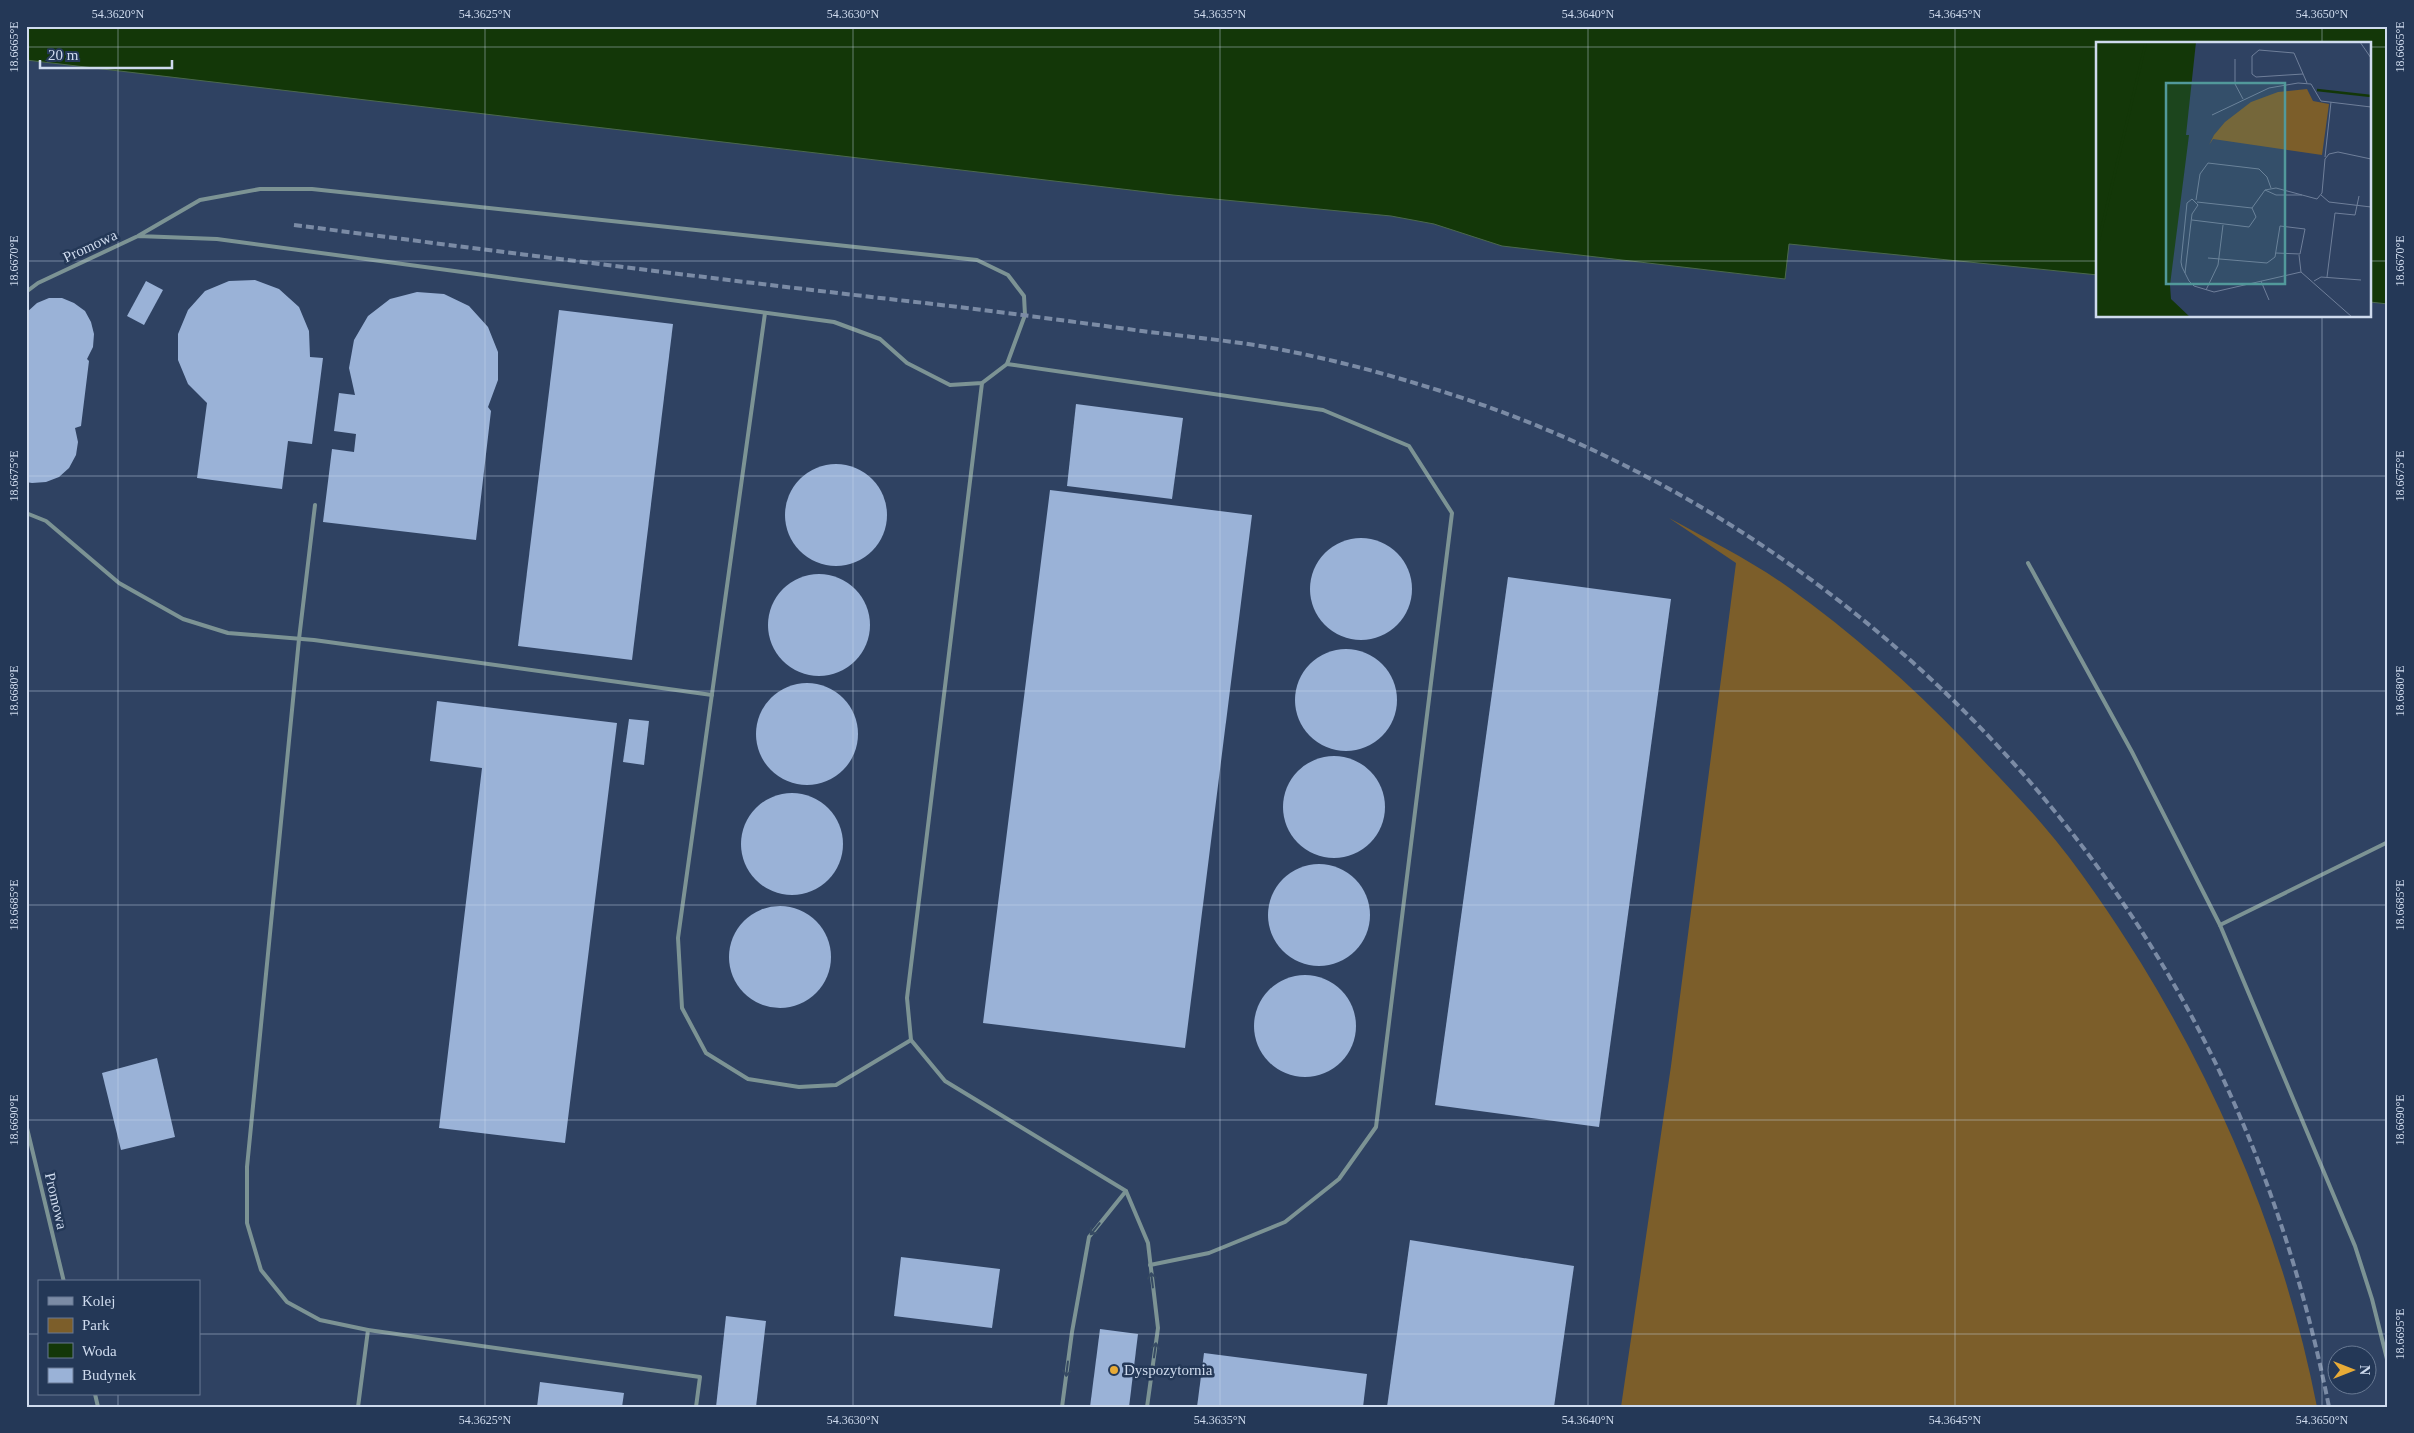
<svg xmlns="http://www.w3.org/2000/svg" width="2414" height="1433" viewBox="0 0 2414 1433" font-family="'Times New Roman',serif">
	<style>
		.green { fill: #7c5e2a }
		.water { fill: #133708; stroke: #4b684d }
		.building { fill: #9ab2d7 }
		.lines { fill: none; stroke-linecap: round; stroke-linejoin: round }
		.service { stroke: #7c9394; stroke-width: 4 }
		.rail { stroke: #7b8ba5; stroke-width: 4; stroke-dasharray: 8 4; stroke-linecap: butt }
		.oneway { stroke: #364a63 }
		.ticks { fill: none; stroke: #cfdbee; stroke-width: 1; stroke-opacity: 0.45 }
		.poi-dot { fill: #e8ab37; stroke: #243857; stroke-width: 2 }
		.labels { text-anchor: middle; stroke-width: 5; stroke-linejoin: round; paint-order: stroke }
		.street-label { font-size: 15px; fill: #cfdbee; stroke: #243857 }
		.poi-label { font-size: 15px; fill: #cfdbee; stroke: #243857; text-anchor: start }
		.inset-river { fill: none; stroke: #133708; stroke-width: 2.5 }
		.inset-road { fill: none; stroke: #6f7f9a; stroke-width: 1 }
		.view { fill: #52999b; fill-opacity: 0.15; stroke: #52999b; stroke-width: 2.5 }
		.inset-edge { fill: none; stroke: #cfdbee; stroke-width: 2.5 }
		.neatline { fill: none; stroke: #cfdbee; stroke-width: 2 }
		.ticks-label { font-size: 12px; text-anchor: middle; fill: #cfdbee }
	</style>
	<rect width="100%" height="100%" fill="#2f4262"/>
	<!-- green -->
	<path class="green" d="M1669 518C1709 540 1750 560 1788 587 1851 632 1910 684 1964 740 1990 768 2017 795 2042 824 2079 867 2111 915 2141 963 2225 1100 2286 1249 2317 1407H1621L1671 1066 1736 563Z"/>
	<!-- water -->
	<path class="water" d="M26 26H2388V304L2370 302V44H2098V275L1789 244 1785 279 1502 246 1434 224 1391 216 1173 195 26 60Z"/>
	<!-- building -->
	<g class="building">
		<path d="M255 280 279 289 299 307 309 331 310 357 323 358 312 444 288 441 282 489 197 478 207 403 188 384 178 360V334L188 310 205 291 229 281Z"/>
		<path d="M146 281 163 290 144 325 127 316Z"/>
		<path d="M417 292 444 294 469 306 488 327 498 352V380L488 407 491 411 476 540 323 522 332 449 354 452 356 434 334 431 339 393 355 395 349 368 354 340 368 316 390 299Z"/>
		<path d="M49 298H62L74 303 85 311 91 322 94 334 93 347 87 359 89 361 81 426 75 428 78 442 76 455 69 468 59 477 46 482 32 483 26 482V313L37 303Z"/>
		<path d="M559 310 673 324 632 660 518 646Z"/>
		<path d="M1076 404 1183 418 1172 499 1067 486Z"/>
		<circle cx="836" cy="515" r="51"/>
		<path d="M1050 490 1252 515 1185 1048 983 1023Z"/>
		<circle cx="1361" cy="589" r="51"/>
		<circle cx="819" cy="625" r="51"/>
		<path d="M1508 577 1671 599 1599 1127 1435 1105Z"/>
		<circle cx="1346" cy="700" r="51"/>
		<circle cx="807" cy="734" r="51"/>
		<path d="M437 701 617 723 565 1143 439 1128 482 768 430 761Z"/>
		<path d="M629 719 649 721 644 765 623 762Z"/>
		<circle cx="1334" cy="807" r="51"/>
		<circle cx="792" cy="844" r="51"/>
		<circle cx="1319" cy="915" r="51"/>
		<circle cx="780" cy="957" r="51"/>
		<circle cx="1305" cy="1026" r="51"/>
		<path d="M157 1058 175 1137 121 1150 102 1073Z"/>
		<path d="M1410 1240 1574 1266 1554 1407H1387Z"/>
		<path d="M901 1257 1000 1269 992 1328 894 1316Z"/>
		<path d="M726 1316 766 1321 756 1407H716Z"/>
		<path d="M1100 1329 1138 1334 1129 1407H1090Z"/>
		<path d="M1204 1353 1367 1374 1363 1407H1197Z"/>
		<path d="M540 1382 624 1393 622 1407H537Z"/>
	</g>
	<g class="lines">
		<!-- service -->
		<g class="service">
			<path d="M26 292 38 283 138 236 200 200 260 189H312L977 260 1008 275 1024 296 1025 315 1007 364 982 383 950 385 907 363 880 339 834 322 217 239 138 236"/>
			<path d="M765 313 678 938 682 1008 706 1053 748 1079 799 1087 836 1085 911 1040"/>
			<path d="M1007 364 1323 410 1409 446 1452 513 1376 1127 1339 1179 1285 1222 1209 1253 1150 1265"/>
			<path d="M982 383 907 998 911 1040 945 1081 1126 1191 1148 1243 1158 1328 1147 1407"/>
			<path d="M315 505 299 639 247 1167V1223L261 1270 287 1302 320 1320 368 1330 700 1377 696 1407"/>
			<path d="M26 513 46 521 119 583 183 619 228 633 314 640 712 695"/>
			<path d="M2028 563 2132 752 2220 925 2355 1246 2372 1299 2388 1363"/>
			<path d="M2220 925 2388 842"/>
			<path d="M26 1124 64 1282"/>
			<path d="M95 1394 98 1407"/>
			<path d="M358 1407 368 1330"/>
			<path d="M1062 1407 1072 1332 1089 1237 1126 1191"/>
		</g>
		<!-- rail -->
		<path class="rail" d="M294 225C495 251 697 277 898 300 979 309 1061 320 1142 331 1189 337 1237 341 1283 350 1329 359 1376 371 1421 385 1748 481 2032 718 2192 1017 2258 1140 2302 1271 2329 1407"/>
	</g>
	<!-- one-way arrows -->
	<defs><path id="oneway-shaft" d="M-6 0H5M1.5-3L5.5 0L1.5 3" fill="none" stroke-width="1.6" stroke-linecap="round" stroke-linejoin="round" transform="scale(1.25)"/></defs>
	<g class="oneway">
		<use href="#oneway-shaft" transform="translate(1095 1229) rotate(129)"/>
		<use href="#oneway-shaft" transform="translate(1152 1280) rotate(-97)"/>
		<use href="#oneway-shaft" transform="translate(1155 1350) rotate(-82)"/>
		<use href="#oneway-shaft" transform="translate(1067 1369) rotate(97)"/>
	</g>
	<!-- ticks -->
	<path class="ticks" d="M118 26V1282M485 26V1407M853 26V1407M1220 26V1407M1588 26V1407M1955 26V1407M2322 26V44M26 47H2098M2370 47H2388M26 261H2098M2370 261H2388M2322 316V1407M26 476H2388M26 691H2388M26 905H2388M26 1120H2388M26 1334H39M199 1334H2388M118 1394V1407"/>
	<!-- markers -->
	<circle class="poi-dot" cx="1114" cy="1370" r="5"/>
	<g class="labels">
		<!-- street labels -->
		<g class="street-label">
			<text transform="translate(90 246) rotate(-25)" y="5">Promowa</text>
			<text transform="translate(56 1201) rotate(77)" y="5">Promowa</text>
		</g>
		<!-- poi labels -->
		<g class="poi-label">
			<text x="1124" y="1375">Dyspozytornia</text>
		</g>
	</g>
	<!-- overview -->
	<g transform="translate(2096 42)">
		<rect width="275" height="275" fill="#2f4262"/>
		<path d="M211 47 217 59 233 62 226 113 117 97 113 103 118 93 129 80 155 60 182 50Z" fill="#7c5e2a"/>
		<path d="M0 0H100L90 93H93L74 243 75 257 94 275H0Z" fill="#133708"/>
		<path class="inset-river" d="M221 48 275 54M0 210 50 0"/>
		<path class="inset-road" d="M264 0 275 16M139 17V42L147 57M207 32 160 35 156 32V14L163 8 198 11 211 41M116 73 173 46 202 41 215 42 225 59 275 65M229 115 235 60M169 148 180 153H206M225 153 233 160 275 165M100 158 104 132 112 121 163 127 171 135 175 146M101 160 156 166 169 148 180 146 221 157 226 151 229 117 233 112 242 110 275 117M96 178 153 185 160 175 156 166M203 213 205 230M112 216 171 221 179 215 184 184 209 187 204 212 180 211M89 231 96 172 102 163 96 157 91 161 85 220 86 225 93 239 98 244 118 250 205 230 256 275M231 235 239 171 259 173 263 154M165 239 173 258M218 239 225 235 265 238M110 248 122 223 127 183"/>
		<path class="view" d="M70 41H189V242H70Z"/>
		<rect width="275" height="275" class="inset-edge"/>
	</g>
	<!-- border -->
	<rect width="2414" height="1433" fill="none" stroke="#243857" stroke-width="55"/>
	<!-- legend -->
	<rect x="38" y="1280" width="162" height="115" fill="#243857" stroke="#687993"/>
	<rect x="48" y="1297" width="25" height="8" fill="#7b8ba5" stroke="#687993"/>
	<text x="82" y="1306" font-size="15" fill="#cfdbee">Kolej</text>
	<rect x="48" y="1318" width="25" height="15" fill="#7c5e2a" stroke="#687993"/>
	<text x="82" y="1330" font-size="15" fill="#cfdbee">Park</text>
	<rect x="48" y="1343" width="25" height="15" fill="#133708" stroke="#687993"/>
	<text x="82" y="1356" font-size="15" fill="#cfdbee">Woda</text>
	<rect x="48" y="1368" width="25" height="15" fill="#9ab2d7" stroke="#687993"/>
	<text x="82" y="1380" font-size="15" fill="#cfdbee">Budynek</text>
	<!-- north arrow -->
	<g transform="translate(2352 1370) rotate(90)"><circle r="24" fill="#243857" stroke="#687993"/>
	<path d="M0-4L9 19L0 12L-9 19Z" fill="#e8ab37"/>
	<text y="-8" font-size="14" font-weight="bold" text-anchor="middle" fill="#cfdbee">N</text>
	</g>
	<!-- scale -->
	<path d="M40 60v8h132v-8" fill="none" stroke="#cfdbee" stroke-width="2.5"/>
	<text x="48" y="60" font-size="15" fill="#cfdbee" stroke="#243857" stroke-width="4" paint-order="stroke">20 m</text>
	<rect x="28" y="28" width="2358" height="1378" class="neatline"/>
	<g class="ticks-label">
		<text x="118" y="18">54.3620°N</text>
		<text x="485" y="18">54.3625°N</text>
		<text x="853" y="18">54.3630°N</text>
		<text x="1220" y="18">54.3635°N</text>
		<text x="1588" y="18">54.3640°N</text>
		<text x="1955" y="18">54.3645°N</text>
		<text x="2322" y="18">54.3650°N</text>
		<text transform="translate(2400 47) rotate(-90)" y="4">18.6665°E</text>
		<text transform="translate(14 47) rotate(-90)" y="4">18.6665°E</text>
		<text transform="translate(2400 261) rotate(-90)" y="4">18.6670°E</text>
		<text transform="translate(14 261) rotate(-90)" y="4">18.6670°E</text>
		<text transform="translate(2400 476) rotate(-90)" y="4">18.6675°E</text>
		<text transform="translate(14 476) rotate(-90)" y="4">18.6675°E</text>
		<text transform="translate(2400 691) rotate(-90)" y="4">18.6680°E</text>
		<text transform="translate(14 691) rotate(-90)" y="4">18.6680°E</text>
		<text transform="translate(2400 905) rotate(-90)" y="4">18.6685°E</text>
		<text transform="translate(14 905) rotate(-90)" y="4">18.6685°E</text>
		<text transform="translate(2400 1120) rotate(-90)" y="4">18.6690°E</text>
		<text transform="translate(14 1120) rotate(-90)" y="4">18.6690°E</text>
		<text transform="translate(2400 1334) rotate(-90)" y="4">18.6695°E</text>
		<text x="485" y="1424">54.3625°N</text>
		<text x="853" y="1424">54.3630°N</text>
		<text x="1220" y="1424">54.3635°N</text>
		<text x="1588" y="1424">54.3640°N</text>
		<text x="1955" y="1424">54.3645°N</text>
		<text x="2322" y="1424">54.3650°N</text>
	</g>
</svg>
